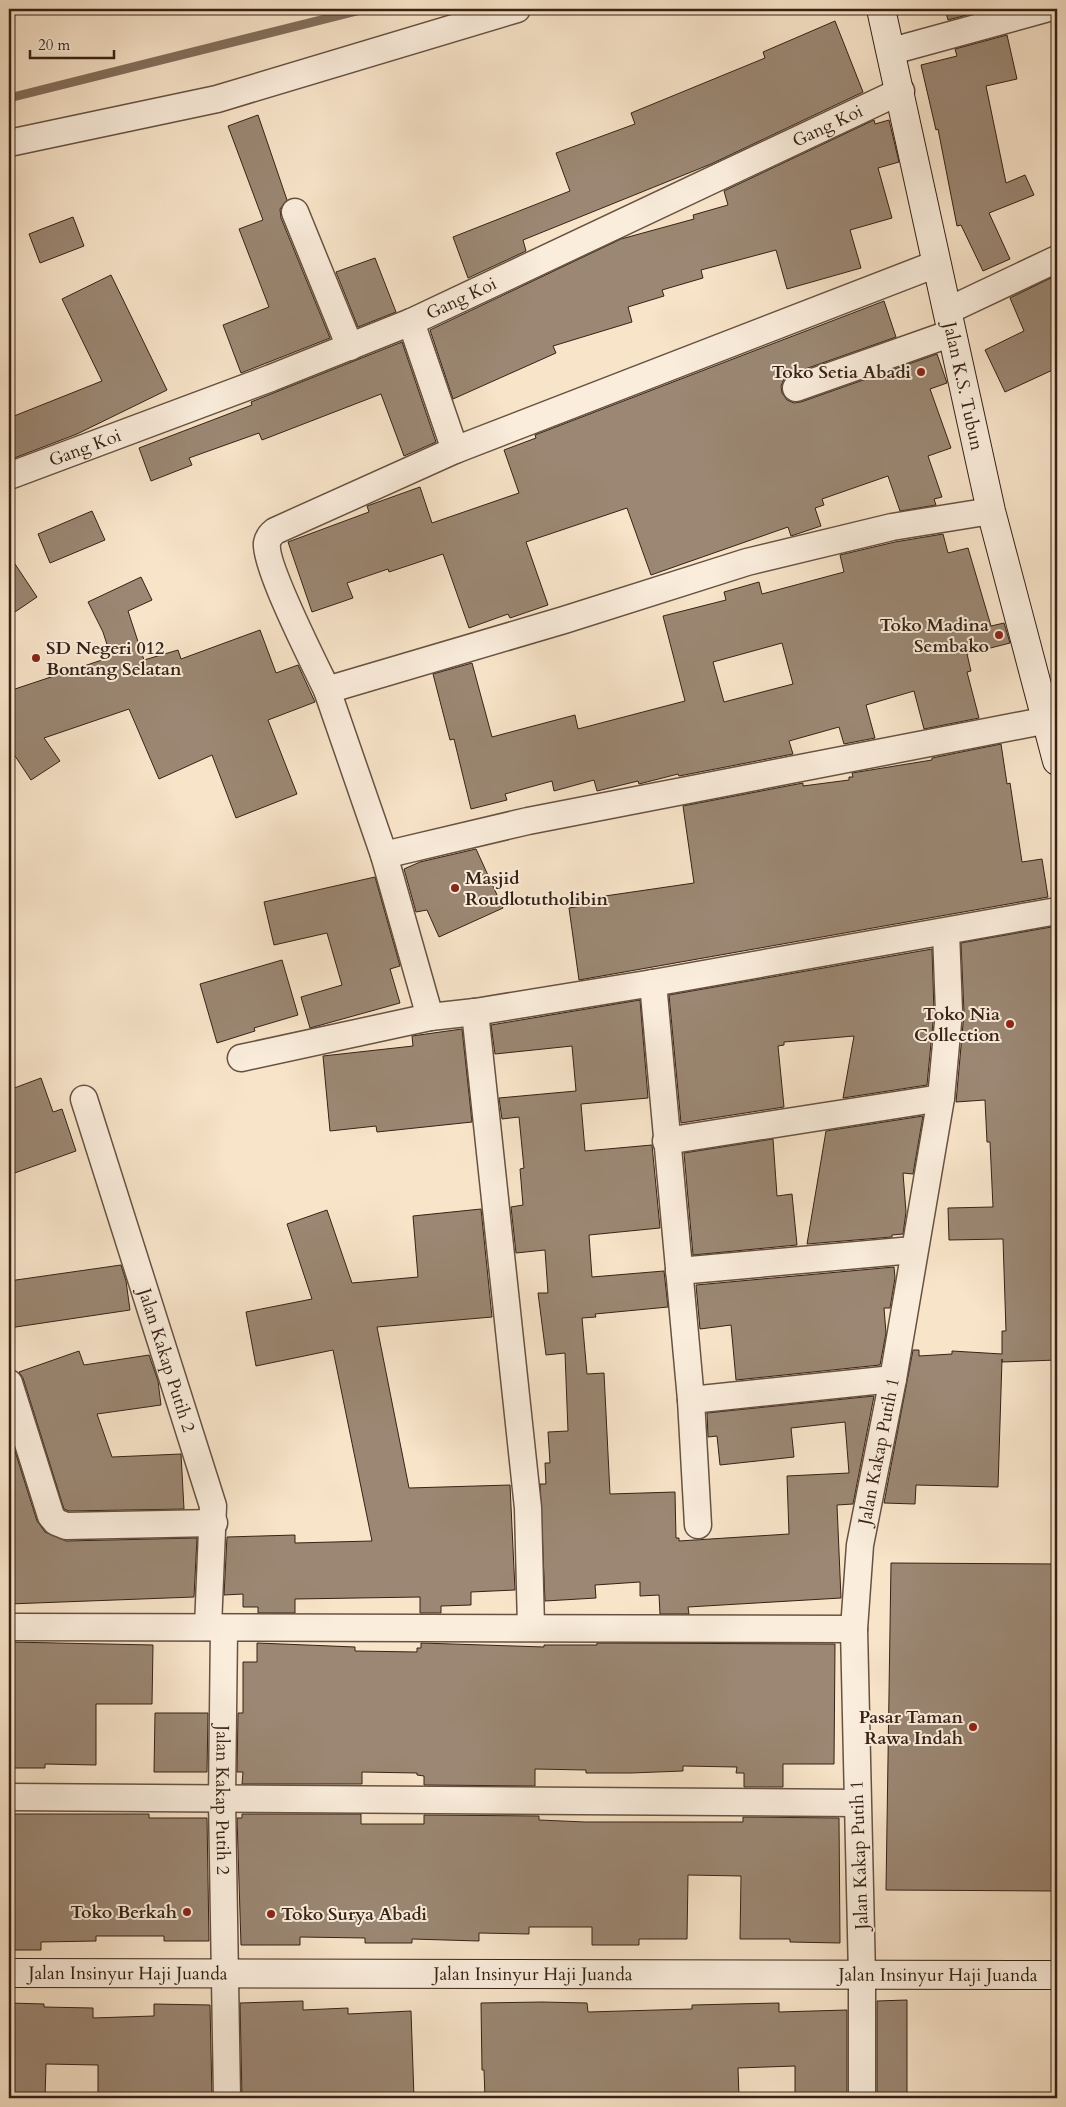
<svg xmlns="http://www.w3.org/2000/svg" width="1066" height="2107" viewBox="0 0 1066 2107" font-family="Cardo,serif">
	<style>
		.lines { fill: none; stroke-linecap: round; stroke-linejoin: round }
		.stream { stroke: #836f5c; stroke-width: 9 }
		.building { fill: #9b8773; stroke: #372215; fill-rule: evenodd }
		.street-casing { stroke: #675242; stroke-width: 29 }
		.secondary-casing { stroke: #372215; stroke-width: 30 }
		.street { stroke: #faeddc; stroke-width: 26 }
		.secondary { stroke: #faeddc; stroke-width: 28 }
		.poi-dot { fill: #8f2418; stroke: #faeddc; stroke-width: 2 }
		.labels { text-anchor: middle; stroke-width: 4; stroke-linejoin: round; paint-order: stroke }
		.street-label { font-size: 18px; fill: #372215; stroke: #faeddc }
		.poi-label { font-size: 18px; font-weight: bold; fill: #372215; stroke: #faeddc; text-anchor: end }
	</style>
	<rect width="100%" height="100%" fill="#f8e4c9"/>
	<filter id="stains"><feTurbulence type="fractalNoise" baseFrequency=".004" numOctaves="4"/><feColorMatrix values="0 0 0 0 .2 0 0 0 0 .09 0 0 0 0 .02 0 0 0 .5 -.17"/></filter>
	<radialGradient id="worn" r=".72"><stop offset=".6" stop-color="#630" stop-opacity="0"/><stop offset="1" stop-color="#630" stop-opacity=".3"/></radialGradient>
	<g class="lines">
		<!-- stream -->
		<path class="stream" d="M9 98 365 9"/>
	</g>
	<!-- building -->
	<g class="building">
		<path d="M945 9H989L948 20Z"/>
		<path d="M835 21 863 92 711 164 523 240 526 251 468 278 453 237 570 191 556 153 635 124 631 113 765 58 763 52Z"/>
		<path d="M1007 35 1017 79 986 86 1006 183 1025 175 1034 195 989 213 1010 259 983 271 961 225 957 226 938 129 936 130 921 65 957 56 955 49Z"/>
		<path d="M258 115 287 200 280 209 281 218 330 338 241 373 223 325 269 307 239 229 263 220 228 126Z"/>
		<path d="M874 120 875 124 889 120 899 162 878 168 892 218 850 230 861 268 787 289 776 250 701 270 703 278 662 290 664 296 628 307 632 322 553 346 556 353 453 399 430 330 621 239 694 219 693 215 728 205 724 191Z"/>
		<path d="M73 217 84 246 40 263 29 234Z"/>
		<path d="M375 258 396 312 358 327 336 272Z"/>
		<path d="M111 275 167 390 77 434 9 460V418L102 381 62 299Z"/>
		<path d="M1057 275V368L1005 392 985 350 1024 331 1010 298Z"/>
		<path d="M884 301 896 337 791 374 784 379 781 386 782 393 787 400 794 403 801 402 937 354 947 383 930 389 951 448 928 456 942 497 934 499 936 505 900 511 888 476 822 499 824 505 815 508 821 526 791 536 788 527 651 575 627 508 526 542 548 605 510 618 508 614 469 628 443 554 389 572 388 569 347 583 353 598 312 612 288 542 369 512 367 506 420 487 432 523 519 493 504 450 536 438 535 435Z"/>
		<path d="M402 342 436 442 404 456 381 394 262 440 259 433 189 458 192 465 151 481 139 448 252 405 251 402Z"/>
		<path d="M92 511 105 540 50 563 38 534Z"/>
		<path d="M943 534 948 553 968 548 991 626 1004 623 1010 643 967 654 971 671 967 672 979 718 924 729 914 691 866 705 875 738 844 744 839 727 789 741 793 754 679 776 678 774 639 784 638 781 597 791 594 780 554 791 552 781 505 794 507 800 471 809 454 739 450 740 433 674 472 663 492 737 575 715 578 729 685 701 663 616 726 600 724 592 759 582 762 594 844 572 840 555 895 542ZM782 643 793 684 724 702 713 662Z"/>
		<path d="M9 555 37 597 9 616Z"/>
		<path d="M141 577 152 600 128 611 144 660 178 650 181 659 260 630 276 673 298 665 315 702 268 720 297 794 236 818 212 755 159 779 129 709 44 738 60 761 31 780 9 747V691L111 657 103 632 88 602Z"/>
		<path d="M1001 744 1007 784 1010 783 1022 862 1042 859 1048 897 579 980 569 908 606 902 605 896 694 883 683 806 803 783V786L849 780V777H853L852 773 932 760V758Z"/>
		<path d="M476 849 503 908 439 937 427 910 416 912 404 869 420 862Z"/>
		<path d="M375 877 400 966 390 969 400 1003 310 1028 301 997 342 985 327 933 274 945 264 902Z"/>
		<path d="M1057 926V1162H1053L1055 1240H1057V1360L1002 1362V1359L998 1487 916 1485 915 1504 884 1503 913 1350H919V1356L952 1354V1351L1002 1354V1331H1006L1003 1239 949 1240 948 1208 993 1207 990 1142H987L985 1100 956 1102 964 1013 961 943Z"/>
		<path d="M932 949 934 1012 927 1085 843 1098 854 1036 784 1042V1045L778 1046 784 1107 681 1123 669 995Z"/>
		<path d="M282 960 298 1015 254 1028 255 1031 217 1043 200 984Z"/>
		<path d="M640 1000 648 1098 581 1104 585 1151 652 1145 660 1228 589 1235 592 1277 664 1271 668 1307 595 1314 596 1317 582 1318 587 1374 604 1373 610 1494 675 1492 676 1538H679V1541L789 1534 787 1476 849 1473 845 1422 791 1428 794 1457 720 1465 717 1436 708 1437 707 1413 874 1396 853 1504 837 1505 841 1598 688 1607 689 1614H660L659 1595 640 1596V1582L595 1585 596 1598 545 1601 540 1484H546L545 1463H550L548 1432 568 1431 565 1353 546 1355 538 1293H548L545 1250 516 1253 511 1207 523 1205 520 1169 524 1168 519 1117 502 1119 499 1098 576 1091 572 1046 495 1054 491 1025Z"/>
		<path d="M462 1029 472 1122 377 1132 376 1126 330 1131 323 1056 413 1046 412 1036Z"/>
		<path d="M41 1078 53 1112 62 1109 76 1151 9 1175V1090Z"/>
		<path d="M923 1116 913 1174 903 1173 906 1212 903 1234 892 1235V1237L807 1244 826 1131Z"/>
		<path d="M773 1139 777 1196 792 1194 797 1245 693 1255 684 1153Z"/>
		<path d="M481 1209 492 1317 377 1327 409 1488 510 1485 515 1590 471 1592V1605L441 1606V1613H420V1597L295 1599V1613H258V1607H243V1594L224 1595 227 1537 295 1535V1543L372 1541 333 1350 256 1366 246 1312 312 1299 287 1224 327 1210 352 1283 418 1277 413 1216Z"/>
		<path d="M121 1265 126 1281 130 1310 9 1328V1281Z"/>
		<path d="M894 1267 895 1278 890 1308H884L886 1333 880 1365 736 1380 731 1325 700 1329 696 1285Z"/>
		<path d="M79 1351 84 1365 149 1355 158 1381 161 1405 97 1414 112 1457 181 1454 184 1509 69 1511 64 1509 23 1378 19 1372Z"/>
		<path d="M9 1432 37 1521 45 1532 66 1541 197 1538 194 1597 9 1604Z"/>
		<path d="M891 1563 1057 1564V1891L886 1890Z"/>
		<path d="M9 1642 153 1645 152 1704H96V1765L45 1764V1768H9Z"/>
		<path d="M257 1643 355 1647V1651L417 1652V1648H421V1643L544 1647V1645H597V1643L835 1644 834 1764H783V1787H744V1773H736L737 1767 683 1766V1771L631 1773H586V1770L535 1769V1786L424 1785V1776L417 1775V1773L362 1772V1784H242L243 1772H237L238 1713H243V1662H257Z"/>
		<path d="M155 1713H208L207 1772H154Z"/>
		<path d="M9 1814H149V1818H207L209 1941H164V1936H96V1941L41 1942V1950H9Z"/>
		<path d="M242 1814H361V1824H424V1815L539 1816V1820L585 1822H743V1817L839 1818 840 1943 790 1942V1939H740L741 1876 688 1875 687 1939H639V1945H592V1927H529V1934L479 1933V1941L412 1939V1943H365V1938L300 1937V1945H241L237 1818H242Z"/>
		<path d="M907 2000V2098H877V2001Z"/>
		<path d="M303 2001V2010L348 2008V2014L411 2011 414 2098H242L240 2003Z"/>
		<path d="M542 2002 587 2003 588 2012 692 2009V2005L779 2003V2012L847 2010V2098H795V2066L738 2068 739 2098H485L484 2070H482L481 2003Z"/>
		<path d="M9 2003 44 2004V2007L93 2008V2018L154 2016V2004L210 2005 212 2098H98V2065L46 2064 45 2098H9Z"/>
	</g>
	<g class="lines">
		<!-- street casing -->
		<g class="street-casing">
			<g id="street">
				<path d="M892 51 1045 9"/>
				<path d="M9 143 217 99 517 9"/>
				<path d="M295 212 350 347"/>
				<path d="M947 311 1057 259"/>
				<path d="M411 322 455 450"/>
				<path d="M796 388 952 333"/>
				<path id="s1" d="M9 476 271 378 411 322 901 91"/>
				<path d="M327 690C315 665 264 565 267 543 268 538 271 534 275 531L455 450 936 264"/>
				<path d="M384 855 528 821 1048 720"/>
				<path d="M653 983 691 1400 698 1525"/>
				<path d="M475 1012 528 1508 531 1627"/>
				<path d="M430 1017 384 855 327 690 564 620 747 562 892 527 991 511"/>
				<path d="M241 1058 430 1017 475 1012 653 983 1057 911"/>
				<path id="s2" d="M84 1099 213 1506 208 1627"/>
				<path d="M666 1141 941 1098"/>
				<path d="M679 1271 913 1250"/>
				<path d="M9 1383 51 1516 56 1522 66 1526 214 1523"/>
				<path d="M691 1400 893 1379"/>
				<path d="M9 1627 854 1629"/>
				<path id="s3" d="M224 1628 222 1799 227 2098"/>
				<path d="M9 1797 857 1803"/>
				<path id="s4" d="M862 2098V1976L854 1629 860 1545 893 1379 941 1098 949 1012 946 932"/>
			</g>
		</g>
		<!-- secondary casing -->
		<g class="secondary-casing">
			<g id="secondary">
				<path id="s5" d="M881 9 991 511 1057 761"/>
				<path id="s6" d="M9 1973 1057 1975"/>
			</g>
		</g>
		<!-- street -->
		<use href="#street" class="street"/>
		<!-- secondary -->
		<use href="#secondary" class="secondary"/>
	</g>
	<!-- markers -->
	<g class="poi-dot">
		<circle cx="921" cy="372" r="5"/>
		<circle cx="999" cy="635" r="5"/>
		<circle cx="36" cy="658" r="5"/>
		<circle cx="455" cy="888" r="5"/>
		<circle cx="1010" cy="1024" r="5"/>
		<circle cx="973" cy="1727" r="5"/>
		<circle cx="187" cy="1912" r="5"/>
		<circle cx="271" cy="1914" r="5"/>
	</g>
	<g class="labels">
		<!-- street labels -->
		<g class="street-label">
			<text dy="6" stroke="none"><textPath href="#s1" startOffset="891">Gang Koi</textPath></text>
			<text dy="6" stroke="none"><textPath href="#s1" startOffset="486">Gang Koi</textPath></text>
			<text dy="6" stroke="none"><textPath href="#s5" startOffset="386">Jalan K.S. Tubun</textPath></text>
			<text dy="6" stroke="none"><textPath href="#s1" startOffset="81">Gang Koi</textPath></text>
			<text dy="6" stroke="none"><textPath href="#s2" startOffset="274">Jalan Kakap Putih 2</textPath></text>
			<text dy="6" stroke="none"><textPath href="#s4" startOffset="649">Jalan Kakap Putih 1</textPath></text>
			<text dy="6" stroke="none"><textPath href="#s3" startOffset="172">Jalan Kakap Putih 2</textPath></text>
			<text transform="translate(859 1855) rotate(-92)" y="6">Jalan Kakap Putih 1</text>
			<text dy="6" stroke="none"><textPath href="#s6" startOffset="119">Jalan Insinyur Haji Juanda</textPath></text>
			<text dy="6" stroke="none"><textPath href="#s6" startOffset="524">Jalan Insinyur Haji Juanda</textPath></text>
			<text dy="6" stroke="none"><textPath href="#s6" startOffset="929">Jalan Insinyur Haji Juanda</textPath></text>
		</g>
		<!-- poi labels -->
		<g class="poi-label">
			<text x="911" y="378">Toko Setia Abadi</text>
			<text x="989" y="631">Toko Madina<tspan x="989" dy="21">Sembako</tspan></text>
			<text x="46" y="654" text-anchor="start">SD Negeri 012<tspan x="46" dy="21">Bontang Selatan</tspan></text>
			<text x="465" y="884" text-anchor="start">Masjid<tspan x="465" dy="21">Roudlotutholibin</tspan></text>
			<text x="1000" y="1020">Toko Nia<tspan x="1000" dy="21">Collection</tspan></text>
			<text x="963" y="1723">Pasar Taman<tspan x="963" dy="21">Rawa Indah</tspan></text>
			<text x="177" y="1918">Toko Berkah</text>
			<text x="281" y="1920" text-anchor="start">Toko Surya Abadi</text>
		</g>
	</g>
	<!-- margin -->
	<rect width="1066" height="2107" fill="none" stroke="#f8e4c9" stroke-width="30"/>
	<rect x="10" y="10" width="1046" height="2087" fill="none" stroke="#372215" stroke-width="2.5"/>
	<rect x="15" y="15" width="1036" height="2077" fill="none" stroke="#372215"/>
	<!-- scale -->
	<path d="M30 50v8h84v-8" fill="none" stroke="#372215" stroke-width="2.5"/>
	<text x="38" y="50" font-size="15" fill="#372215" stroke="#faeddc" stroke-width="4" paint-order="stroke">20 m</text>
	<rect width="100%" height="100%" filter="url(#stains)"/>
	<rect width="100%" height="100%" fill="url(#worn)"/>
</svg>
